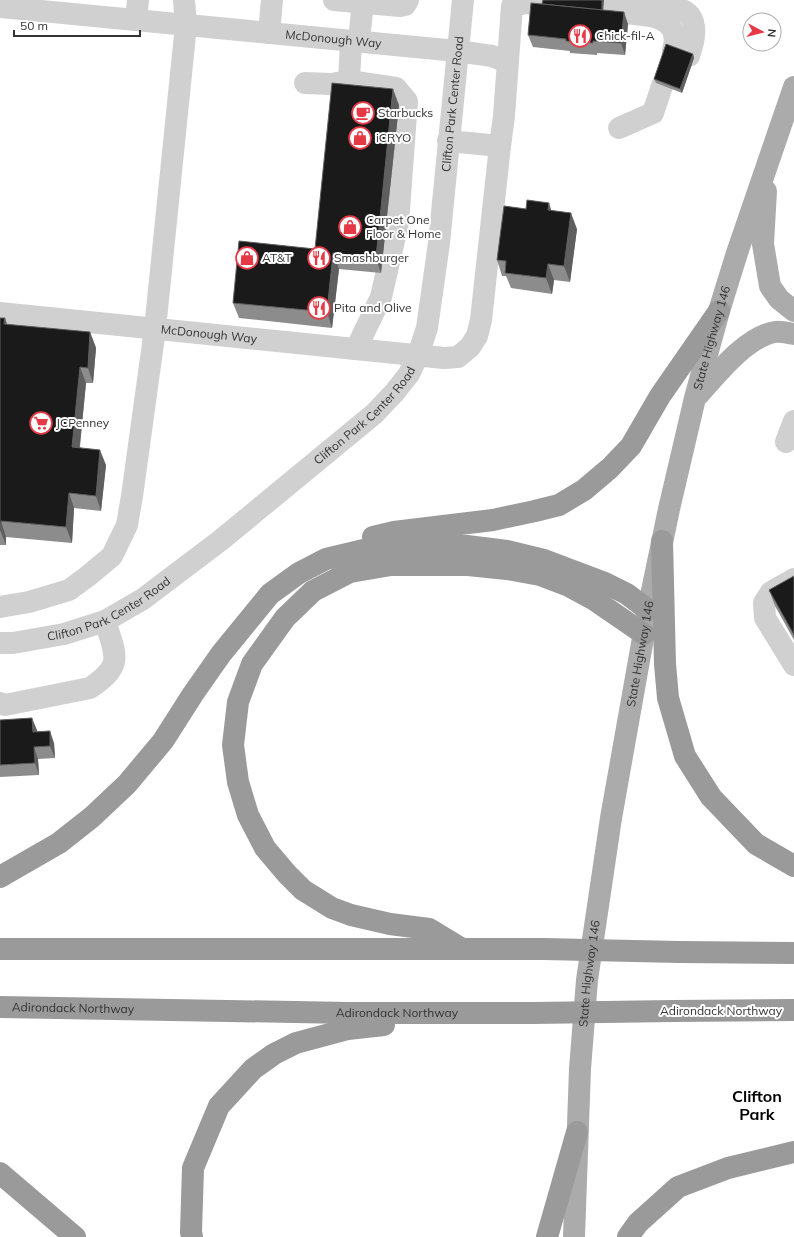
<svg xmlns="http://www.w3.org/2000/svg" width="794" height="1237" viewBox="0 0 794 1237" font-family="Mulish,sans-serif">
	<style>
		.lines { fill: none; stroke-linecap: round; stroke-linejoin: round }
		.minor { stroke: #d0d0d0; stroke-width: 22 }
		.major { stroke: #ababab; stroke-width: 22 }
		.highway { stroke: #9a9a9a; stroke-width: 22 }
		.highway-bridge { stroke: #9a9a9a; stroke-width: 22 }
		.wall { fill: #8c8c8c }
		.shaded-wall { fill: #5f5f5f }
		.building { fill: #1a1a1a; stroke: #5f5f5f }
		.labels { text-anchor: middle; stroke-width: 4; stroke-linejoin: round; paint-order: stroke }
		.poi-label { font-size: 12px; fill: #333; stroke: #fff; text-anchor: start }
		.street-label { font-size: 12px; fill: #333; stroke: #fff }
		.district-label { font-size: 16px; font-weight: bold; fill: #000; stroke: #fff }
	</style>
	<rect width="100%" height="100%" fill="#fff"/>
	<g class="lines">
		<!-- minor -->
		<g class="minor">
			<path d="M334 0 400 6 405 5 408 0"/>
			<path d="M622 0C637 2 675 4 686 12 693 16 695 27 694 35 694 42 691 49 689 56"/>
			<path id="s1" d="M0 7 457 51 492 56 507 62"/>
			<path d="M603 10 651 16C669 21 679 30 673 50"/>
			<path d="M136 20 138 0"/>
			<path d="M269 33 272 0"/>
			<path d="M359 42 363 0"/>
			<path d="M349 81 351 41"/>
			<path d="M305 83 331 84 349 81 396 88 407 101 398 223 381 297 356 349"/>
			<path d="M619 128 653 113 662 86"/>
			<path d="M500 146 504 116 512 6 526 3 544 5"/>
			<path id="s2" d="M0 313 444 358 458 357 470 347 477 336 481 320 500 146 448 141"/>
			<path d="M786 442 794 421"/>
			<path d="M794 579 771 592 764 603 765 618 794 665"/>
			<path d="M0 607 29 602 69 590 88 576 112 556 127 525 132 496 155 329 186 25 184 0"/>
			<path id="s3" d="M0 643H13L64 634 105 621 143 599 221 540 374 414 394 393 409 374 418 355 427 328 439 243 463 0"/>
			<path d="M0 703 5 705 90 688C124 665 116 656 105 621"/>
		</g>
		<!-- major -->
		<g class="major">
			<path d="M766 191 763 244 770 286 779 299 794 311"/>
			<path d="M699 394C718 373 746 337 775 332 781 331 788 333 794 334"/>
			<path id="s4" d="M574 1237 580 1069 587 980 611 818 648 610 669 509 695 398 719 311 737 253 794 87"/>
		</g>
		<!-- highway -->
		<g class="highway">
			<path d="M373 537 394 532 493 520 535 511 559 505 584 490 610 468 631 446 660 396 719 311"/>
			<path d="M662 541 665 664 668 698 685 756 711 797 756 844 794 866"/>
			<path d="M0 877 59 843 92 817 127 784 163 741 193 694 221 654 270 594 299 573 326 559 372 548 426 546H467L507 551 544 560 605 583 627 594 648 610"/>
			<path d="M0 949H544"/>
			<path d="M462 949 429 929 390 924 351 915 332 908 303 890 287 874 265 848 248 815 238 782 233 745 238 702 252 664 285 618 313 591 350 572 391 565H468L507 569 540 575 569 586 593 599 644 634"/>
			<path d="M679 952 794 953"/>
			<path id="s5" d="M0 1007 349 1013H533"/>
			<path d="M674 1011 794 1010"/>
			<path d="M0 1173 75 1237"/>
			<path d="M192 1237 191 1232 193 1168 219 1106 253 1069 274 1054 296 1043 348 1029 384 1025"/>
			<path d="M547 1237 577 1132"/>
			<path d="M628 1237 638 1223 678 1187 728 1168 794 1152"/>
		</g>
		<!-- highway-bridge -->
		<g class="highway-bridge">
			<path d="M544 949 679 952"/>
			<path d="M533 1013 674 1011"/>
		</g>
	</g>
	<!-- wall -->
	<g class="wall">
		<path d="M543 0H604L603 10 628 24 625 55 597 53V55L570 53V51L533 47 528 35 542 4Z"/>
		<path d="M693 54 694 58 682 93 656 83 654 79Z"/>
		<path d="M399 105 381 273 339 269 332 328 239 318 233 303 315 249Z"/>
		<path d="M526 209 551 211 577 229 570 282 554 280 552 294 511 288 506 276H502L497 260Z"/>
		<path d="M0 318 7 325 90 332 96 348 93 383H86L80 447 106 465 101 511 74 508 72 543 6 537V545H0Z"/>
		<path d="M794 576V640L775 606 769 590Z"/>
		<path d="M0 720 37 730V732L54 743 55 758 38 759 39 775 0 777Z"/>
	</g>
	<!-- shaded-wall -->
	<g class="shaded-wall">
		<path d="M602 0H604L602 22 601 17Z"/>
		<path d="M624 12 628 24 625 55 621 43Z"/>
		<path d="M693 54 694 58 682 93 680 89Z"/>
		<path d="M393 89 399 105 381 273 376 258Z"/>
		<path d="M549 203 554 219 548 210Z"/>
		<path d="M571 213 577 229 570 282 564 266Z"/>
		<path d="M333 253 339 269 332 328 327 312Z"/>
		<path d="M548 264 554 280 552 294 546 278Z"/>
		<path d="M5 318 10 334 4 324Z"/>
		<path d="M90 332 96 348 93 383 88 368Z"/>
		<path d="M80 367 86 383 78 462 72 447Z"/>
		<path d="M100 450 106 465 101 511 96 496Z"/>
		<path d="M69 493 74 508 72 543 66 527Z"/>
		<path d="M1 521 6 537V545L0 530Z"/>
		<path d="M32 718 37 730V744L33 732Z"/>
		<path d="M50 731 54 743 55 758 50 746Z"/>
		<path d="M34 747 38 759 39 775 35 763Z"/>
	</g>
	<!-- building -->
	<g class="building">
		<path d="M543 0H602V10L542 4Z"/>
		<path d="M531 3 624 12 621 43 593 41V43L566 41V39L528 35Z"/>
		<path d="M666 44 693 54 680 89 654 79Z"/>
		<path d="M332 83 393 89 376 258 333 253 327 312 233 303 239 241 315 249Z"/>
		<path d="M527 200 549 203 548 210 571 213 564 266 548 264 546 278 505 273 506 261 497 260 504 206 526 209Z"/>
		<path d="M0 318H5L4 324 90 332 88 368 80 367 72 447 100 450 96 496 69 493 66 527 1 521 0 530Z"/>
		<path d="M794 576V635L769 590Z"/>
		<path d="M32 718 33 732 50 731V746L34 747 35 763 0 765V720Z"/>
	</g>
	<!-- icons -->
	<defs>
		<g id="restaurant-ring" transform="scale(1.15)"><circle r="9.5" fill="#fff" stroke="#e63946" stroke-width="1.5"/><path d="M-5-6h1v4h1v-4h1v4h1v-4h1v5L-1.5 .5V6h-2V.5L-5-1ZM5-6V6H3V1.5H1.5Q1.5-4 5-6Z" fill="#e63946"/></g>
		<g id="cafe-ring" transform="scale(1.15)"><circle r="9.5" fill="#fff" stroke="#e63946" stroke-width="1.5"/><path d="M-5.5-4.5H6V0H3Q3 3.5 0 3.5H-2.5Q-5.5 3.5-5.5 0ZM3-3.2v2h1.7v-2ZM-6 4.5H4V6H-6Z" fill="#e63946"/></g>
		<g id="shop-ring" transform="scale(1.15)"><circle r="9.5" fill="#fff" stroke="#e63946" stroke-width="1.5"/><path d="M-5-2.5h2.3a2.7 3.5 0 0 1 5.4 0H5L5.5 6h-11ZM-1.5-2.5h3a1.5 2.3 0 0 0-3 0Z" fill="#e63946"/></g>
		<g id="supermarket-ring" transform="scale(1.15)"><circle r="9.5" fill="#fff" stroke="#e63946" stroke-width="1.5"/><path d="M-6-5.5h2.5l.6 2H6L4.5 2H-2.5L-4.4-4H-6ZM-1.5 3.2a1.3 1.3 0 1 0 .1 0ZM3 3.2a1.3 1.3 0 1 0 .1 0Z" fill="#e63946"/></g>
	</defs>
	<g fill-rule="evenodd">
		<use href="#restaurant-ring" x="580" y="36"/>
		<use href="#cafe-ring" x="363" y="113"/>
		<use href="#shop-ring" x="360" y="138"/>
		<use href="#shop-ring" x="350" y="227"/>
		<use href="#shop-ring" x="247" y="258"/>
		<use href="#restaurant-ring" x="319" y="258"/>
		<use href="#restaurant-ring" x="319" y="308"/>
		<use href="#supermarket-ring" x="41" y="423"/>
	</g>
	<g class="labels">
		<!-- poi labels -->
		<g class="poi-label">
			<text x="596" y="40">Chick-fil-A</text>
			<text x="378" y="117">Starbucks</text>
			<text x="376" y="142">iCRYO</text>
			<text x="366" y="224">Carpet One<tspan x="366" dy="14">Floor &amp; Home</tspan></text>
			<text x="262" y="262">AT&amp;T</text>
			<text x="334" y="262">Smashburger</text>
			<text x="334" y="312">Pita and Olive</text>
			<text x="56" y="427">JCPenney</text>
		</g>
		<!-- street labels -->
		<g class="street-label">
			<text dy="4" stroke="none"><textPath href="#s1" startOffset="335">McDonough Way</textPath></text>
			<text dy="4" stroke="none"><textPath href="#s3" startOffset="776">Clifton Park Center Road</textPath></text>
			<text dy="4" stroke="none"><textPath href="#s2" startOffset="210">McDonough Way</textPath></text>
			<text dy="4" stroke="none"><textPath href="#s4" startOffset="912">State Highway 146</textPath></text>
			<text dy="4" stroke="none"><textPath href="#s3" startOffset="440">Clifton Park Center Road</textPath></text>
			<text dy="4" stroke="none"><textPath href="#s3" startOffset="116">Clifton Park Center Road</textPath></text>
			<text dy="4" stroke="none"><textPath href="#s4" startOffset="588">State Highway 146</textPath></text>
			<text dy="4" stroke="none"><textPath href="#s4" startOffset="264">State Highway 146</textPath></text>
			<text dy="4" stroke="none"><textPath href="#s5" startOffset="73">Adirondack Northway</textPath></text>
			<text x="721" y="1015">Adirondack Northway</text>
			<text dy="4" stroke="none"><textPath href="#s5" startOffset="397">Adirondack Northway</textPath></text>
		</g>
		<!-- district labels -->
		<g class="district-label">
			<text x="757" y="1102">Clifton<tspan x="757" dy="18">Park</tspan></text>
		</g>
	</g>
	<!-- north arrow -->
	<g transform="translate(762 32) rotate(97)"><circle r="19" fill="#ffffff" stroke="#adadad"/>
	<path d="M0-3L7 15L0 10L-7 15Z" fill="#e63946"/>
	<text y="-6" font-size="11" font-weight="bold" text-anchor="middle" fill="#333333">N</text>
	</g>
	<!-- scale -->
	<path d="M14 30v6h126v-6" fill="none" stroke="#333333" stroke-width="2"/>
	<text x="20" y="30" font-size="12" fill="#333333" stroke="#ffffff" stroke-width="3" paint-order="stroke">50 m</text>
</svg>
